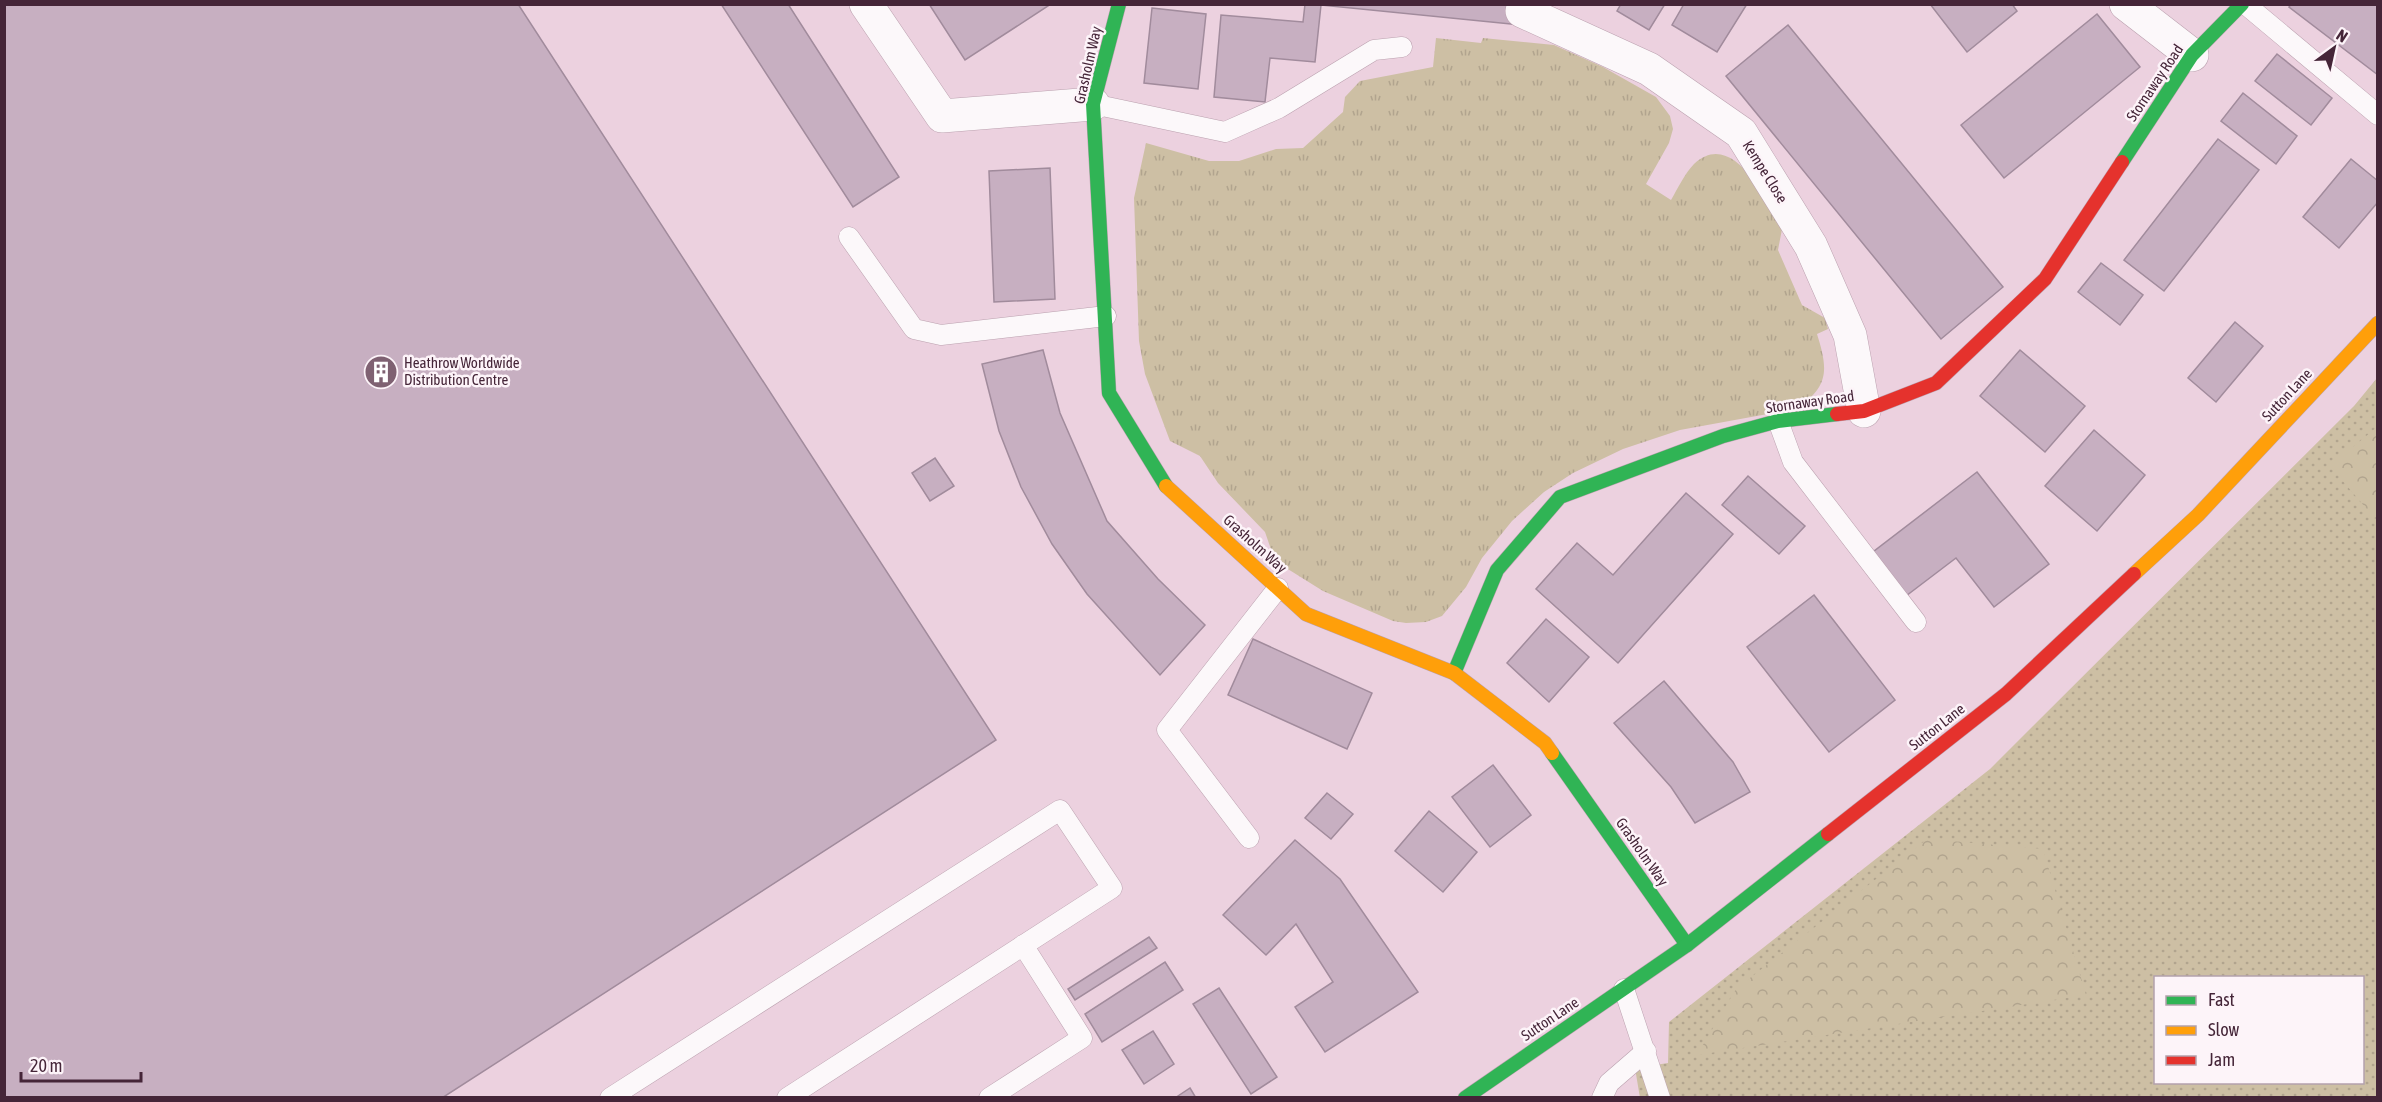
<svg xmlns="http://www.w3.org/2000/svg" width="2382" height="1102" viewBox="0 0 2382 1102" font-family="'Asap Condensed',sans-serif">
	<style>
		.grass { fill: url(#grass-dots); fill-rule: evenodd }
		.forest { fill: url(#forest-crowns) }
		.park { fill: url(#park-tufts) }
		.building { fill: #c7afc1; stroke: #a18b9c; stroke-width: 1.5 }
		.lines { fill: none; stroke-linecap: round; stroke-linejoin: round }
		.lane-casing { stroke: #bba1af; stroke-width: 21 }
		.street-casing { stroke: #bba1af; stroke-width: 34 }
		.fast-casing { stroke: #bba1af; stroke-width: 15 }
		.slow-casing { stroke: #bba1af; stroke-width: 15 }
		.jam-casing { stroke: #bba1af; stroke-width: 15 }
		.lane { stroke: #fcf8fa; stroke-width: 20 }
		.street { stroke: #fcf8fa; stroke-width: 33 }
		.fast { stroke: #30b455; stroke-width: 14 }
		.slow { stroke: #ff9f0a; stroke-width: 14 }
		.jam { stroke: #e5322d; stroke-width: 14 }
		.labels { text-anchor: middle; stroke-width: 5; stroke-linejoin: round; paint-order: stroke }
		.street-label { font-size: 15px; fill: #452538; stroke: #fdf4f9 }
		.poi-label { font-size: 15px; fill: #452538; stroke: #fdf4f9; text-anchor: start }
	</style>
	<defs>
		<pattern id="grass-dots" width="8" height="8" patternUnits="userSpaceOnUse" patternTransform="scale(1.5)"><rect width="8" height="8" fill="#cdbfa4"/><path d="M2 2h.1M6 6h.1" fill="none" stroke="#b1a48e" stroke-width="1.8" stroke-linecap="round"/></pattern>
		<pattern id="forest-crowns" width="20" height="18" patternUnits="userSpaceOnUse" patternTransform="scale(1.5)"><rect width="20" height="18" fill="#cdbfa4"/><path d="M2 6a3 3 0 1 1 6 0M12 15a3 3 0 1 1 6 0" fill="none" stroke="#b1a48e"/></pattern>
		<pattern id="park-tufts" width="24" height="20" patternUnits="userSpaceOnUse" patternTransform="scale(1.5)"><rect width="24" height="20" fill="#cdbfa4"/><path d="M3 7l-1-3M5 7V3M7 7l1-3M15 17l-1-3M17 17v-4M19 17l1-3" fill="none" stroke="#b1a48e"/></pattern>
	</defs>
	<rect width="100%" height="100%" fill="#ecd1df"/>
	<!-- grass -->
	<path class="grass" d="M2377 378V1097L1640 1098 1635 1068 1668 1063 1669 1022 1990 769 2354 406ZM2156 978H2362V1082H2156Z"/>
	<!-- forest -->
	<g class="forest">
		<path d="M2377 427V521L2330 466Z"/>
		<path d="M1927 839 2043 849 2086 995 1697 1055 1736 989Z"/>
	</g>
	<!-- park -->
	<path class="park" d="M1436 38 1481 43 1483 38 1554 45 1603 67 1656 97 1670 116 1673 129 1669 143 1646 184 1671 200C1678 188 1685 173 1694 164 1732 128 1765 198 1783 224L1778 250 1802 305 1825 318 1828 329 1817 334C1828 369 1830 387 1795 409L1680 430 1623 449 1573 473 1544 492 1512 521 1482 558 1466 587 1442 616 1426 622 1406 623 1393 621 1323 591 1275 561 1265 532 1218 483 1200 456 1170 441 1145 374 1139 341 1134 198 1146 143 1209 161H1239L1276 149 1303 148 1343 112 1345 97 1360 81 1433 67Z"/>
	<!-- building -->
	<g class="building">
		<path d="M4 4H518L996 740 442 1098H4Z"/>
		<path d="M721 4H788L899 177 853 207Z"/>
		<path d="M929 4H1051L965 60Z"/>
		<path d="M1305 4H1544L1542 27 1321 5 1315 62 1270 58 1265 102 1214 97 1221 15 1303 22Z"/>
		<path d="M1621 4H1665L1649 30 1617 11Z"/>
		<path d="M1684 4H1747L1717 52 1672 25Z"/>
		<path d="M1930 4H2012L2017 11 1967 52Z"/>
		<path d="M2291 4H2378V75L2289 7Z"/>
		<path d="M1152 8 1206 14 1198 89 1144 83Z"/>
		<path d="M2097 14 2140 67 2004 178 1961 125Z"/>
		<path d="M1788 25 2003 287 1941 339 1726 76Z"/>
		<path d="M2277 54 2332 98 2311 125 2255 81Z"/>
		<path d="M2243 93 2297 136 2276 164 2221 121Z"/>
		<path d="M2218 139 2259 170 2164 291 2124 260Z"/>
		<path d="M2351 159 2378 181V202L2339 248 2303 217Z"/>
		<path d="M1050 168 1055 299 994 302 989 171Z"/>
		<path d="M2101 263 2143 295 2120 325 2078 292Z"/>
		<path d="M2235 322 2263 346 2216 402 2188 378Z"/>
		<path d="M1043 350 1060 413 1107 521 1158 579 1205 625 1160 675 1087 594 1052 544 1021 487 999 431 982 364Z"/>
		<path d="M2020 350 2085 406 2045 452 1980 396Z"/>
		<path d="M2094 430 2145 475 2097 531 2045 486Z"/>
		<path d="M935 458 954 486 930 501 912 473Z"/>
		<path d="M1977 472 2049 564 1994 607 1956 558 1902 599 1869 555Z"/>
		<path d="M1748 476 1805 526 1779 554 1722 505Z"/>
		<path d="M1686 493 1733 534 1618 663 1536 589 1577 543 1613 575Z"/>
		<path d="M1814 595 1895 700 1829 752 1747 647Z"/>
		<path d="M1546 619 1589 657 1549 702 1507 663Z"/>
		<path d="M1253 639 1372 693 1347 749 1228 695Z"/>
		<path d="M1664 681 1733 762 1750 792 1695 823 1671 787 1614 723Z"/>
		<path d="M1493 765 1531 815 1490 847 1452 797Z"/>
		<path d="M1327 793 1353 814 1331 839 1305 818Z"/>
		<path d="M1429 811 1477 852 1443 892 1395 851Z"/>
		<path d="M1295 840 1340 879 1418 992 1325 1052 1295 1007 1333 982 1296 924 1266 955 1223 915Z"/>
		<path d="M1149 937 1157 948 1075 1000 1068 989Z"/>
		<path d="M1165 962 1183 990 1102 1042 1085 1014Z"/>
		<path d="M1219 988 1277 1077 1251 1094 1193 1004Z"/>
		<path d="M1153 1031 1174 1064 1144 1084 1122 1050Z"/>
		<path d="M1190 1088 1196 1098H1175Z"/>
	</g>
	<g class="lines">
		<!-- lane casing -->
		<g class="lane-casing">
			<g id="lane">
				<path d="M2245 4 2378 115"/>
				<path d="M1093 104 1225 132 1279 108 1374 50 1402 47"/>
				<path d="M849 237 914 329 941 335 1106 316"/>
				<path d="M1778 421 1793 462 1916 622"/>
				<path d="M1249 838 1167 730 1278 588"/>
				<path d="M1624 989 1660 1098"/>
				<path d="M610 1098 1060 810 1112 888 787 1098"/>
				<path d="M989 1098 1082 1038 1023 945"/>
				<path d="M1602 1098 1609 1083 1646 1051"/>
			</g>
		</g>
		<!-- street casing -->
		<g class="street-casing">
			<g id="street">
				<path d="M866 4 942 116 1093 104"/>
				<path d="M2126 4 2192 55"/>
				<path d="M1522 11 1649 69 1741 133 1811 246 1850 335 1864 411"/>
			</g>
		</g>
		<!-- fast casing -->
		<g class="fast-casing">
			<g id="fast">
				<path d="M1119 4 1093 104 1109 393 1166 486"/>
				<path d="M2122 162 2192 55 2242 4"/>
				<path d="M1454 673 1497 570 1560 497 1723 436 1778 421 1837 414"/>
				<path d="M1552 753 1687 945"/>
				<path d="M1465 1098 1687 945 1828 834"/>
			</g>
		</g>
		<!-- slow casing -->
		<g class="slow-casing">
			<g id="slow">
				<path d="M1166 486 1306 614 1454 673 1545 743 1552 753"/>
				<path d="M2134 574 2198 515 2378 323"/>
			</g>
		</g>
		<!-- jam casing -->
		<g class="jam-casing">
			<g id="jam">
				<path d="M1837 414 1864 411 1936 383 2045 279 2122 162"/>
				<path d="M1828 834 2006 694 2134 574"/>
			</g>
		</g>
		<!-- lane -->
		<use href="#lane" class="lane"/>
		<!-- street -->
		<use href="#street" class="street"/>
		<!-- fast -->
		<use href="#fast" class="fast"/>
		<!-- slow -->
		<use href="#slow" class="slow"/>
		<!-- jam -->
		<use href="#jam" class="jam"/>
	</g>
	<!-- icons -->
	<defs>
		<g id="building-disc" transform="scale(1.725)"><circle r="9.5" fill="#7f6172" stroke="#fdf4f9"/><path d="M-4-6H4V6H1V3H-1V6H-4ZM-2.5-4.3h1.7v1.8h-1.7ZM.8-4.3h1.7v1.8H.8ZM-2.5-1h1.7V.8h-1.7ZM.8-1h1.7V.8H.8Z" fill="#fff"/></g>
	</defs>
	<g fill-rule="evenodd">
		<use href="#building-disc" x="381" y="372"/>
	</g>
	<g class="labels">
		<!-- street labels -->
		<g class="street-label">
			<text transform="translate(1088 65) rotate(-77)" y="5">Grasholm Way</text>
			<text transform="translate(2155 83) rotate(-56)" y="5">Stornaway Road</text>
			<text transform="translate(1765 172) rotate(58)" y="5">Kempe Close</text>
			<text transform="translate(2287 395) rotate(-47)" y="5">Sutton Lane</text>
			<text transform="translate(1810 402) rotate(-8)" y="5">Stornaway Road</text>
			<text transform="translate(1255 544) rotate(42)" y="5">Grasholm Way</text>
			<text transform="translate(1937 727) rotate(-38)" y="5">Sutton Lane</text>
			<text transform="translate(1642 852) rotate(55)" y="5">Grasholm Way</text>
			<text transform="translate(1550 1019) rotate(-34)" y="5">Sutton Lane</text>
		</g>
		<!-- poi labels -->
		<g class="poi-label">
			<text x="404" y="368">Heathrow Worldwide<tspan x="404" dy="17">Distribution Centre</tspan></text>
		</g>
	</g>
	<!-- border -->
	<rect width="2382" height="1102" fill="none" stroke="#452538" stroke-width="12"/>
	<!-- legend -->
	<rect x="2154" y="976" width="210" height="108" fill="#fdf4f9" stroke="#b3a1ac" stroke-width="1.5"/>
	<rect x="2166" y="996" width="30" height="9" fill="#30b455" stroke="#b3a1ac" stroke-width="1.5"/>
	<text x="2208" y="1006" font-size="18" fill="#452538">Fast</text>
	<rect x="2166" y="1026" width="30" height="9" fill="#ff9f0a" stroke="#b3a1ac" stroke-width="1.5"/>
	<text x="2208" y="1036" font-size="18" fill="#452538">Slow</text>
	<rect x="2166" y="1056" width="30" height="9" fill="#e5322d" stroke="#b3a1ac" stroke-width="1.5"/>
	<text x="2208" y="1066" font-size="18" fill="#452538">Jam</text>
	<!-- north arrow -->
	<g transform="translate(2334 48) rotate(33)" stroke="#fdf4f9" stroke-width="4.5" paint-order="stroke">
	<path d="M0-4.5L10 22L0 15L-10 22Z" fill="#452538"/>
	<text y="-9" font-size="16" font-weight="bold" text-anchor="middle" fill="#452538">N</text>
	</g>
	<!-- scale -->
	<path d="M21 1072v9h120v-9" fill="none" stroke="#452538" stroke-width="3"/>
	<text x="30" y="1072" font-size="18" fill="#452538" stroke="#fdf4f9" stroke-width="4.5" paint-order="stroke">20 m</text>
</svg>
